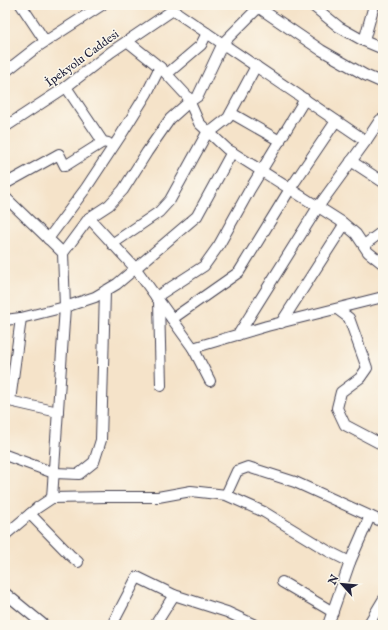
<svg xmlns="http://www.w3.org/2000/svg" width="388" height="630" viewBox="0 0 388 630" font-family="'IM FELL English',serif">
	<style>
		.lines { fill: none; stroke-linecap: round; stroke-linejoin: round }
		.minor-casing { stroke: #423f50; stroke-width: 12 }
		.minor { stroke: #fff; stroke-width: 10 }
		.labels { text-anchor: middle; stroke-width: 3; stroke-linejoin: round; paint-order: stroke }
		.street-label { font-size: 12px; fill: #22223b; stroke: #fbf7ec }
	</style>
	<rect width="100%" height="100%" fill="#fbf7ec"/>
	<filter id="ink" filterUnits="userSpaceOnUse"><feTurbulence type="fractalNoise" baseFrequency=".025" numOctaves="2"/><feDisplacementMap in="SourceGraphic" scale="8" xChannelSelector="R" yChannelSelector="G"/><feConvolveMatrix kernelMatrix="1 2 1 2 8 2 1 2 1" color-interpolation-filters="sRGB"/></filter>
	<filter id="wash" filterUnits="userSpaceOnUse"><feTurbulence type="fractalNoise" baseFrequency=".012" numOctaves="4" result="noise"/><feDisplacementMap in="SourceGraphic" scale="16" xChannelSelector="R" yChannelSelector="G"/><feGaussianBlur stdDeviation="0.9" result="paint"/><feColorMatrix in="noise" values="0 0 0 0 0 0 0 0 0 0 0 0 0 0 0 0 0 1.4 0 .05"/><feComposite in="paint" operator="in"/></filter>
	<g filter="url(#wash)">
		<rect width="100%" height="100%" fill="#f5e3c9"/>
	</g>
	<g filter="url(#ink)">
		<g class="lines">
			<!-- minor casing -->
			<g class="minor-casing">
				<g id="minor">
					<path d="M21 5 45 41"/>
					<path d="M170 5 173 10 366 141"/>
					<path d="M312 5 339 27 364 41 383 49"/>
					<path d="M258 7 321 50 365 75 383 83"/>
					<path d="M127 41 162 69 187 96 199 123 227 149 342 222 356 234 368 252 382 263H383"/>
					<path d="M364 41 374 5"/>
					<path d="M5 72 37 47 102 5"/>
					<path d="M167 74 201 45 207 33"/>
					<path d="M66 87 103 142 108 143"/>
					<path d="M231 113 280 141"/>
					<path d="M5 127 66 87 111 52 173 10"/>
					<path d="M209 133 228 118 256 66"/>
					<path d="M351 161 383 182"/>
					<path d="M5 184 59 154 65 166 103 142"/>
					<path d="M5 197 63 253 65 307 52 498"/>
					<path d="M89 218 136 269 193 348 267 326 383 297"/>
					<path d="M48 239 86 188 121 135 147 93 160 67"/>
					<path d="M112 244 159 212 170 200 208 131"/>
					<path d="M364 245 383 231"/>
					<path d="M63 253 89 218 109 205 123 190 147 152 170 119 189 102 198 96 223 43 261 5"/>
					<path d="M156 297 204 266 219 245 249 191 305 99"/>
					<path d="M159 301 161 386"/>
					<path d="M337 309 349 318 367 368 360 378 341 392 337 408 345 425 383 445"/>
					<path d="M172 319 239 272 290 189 336 121"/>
					<path d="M5 320 21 318 65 307 95 297 117 284 197 216 232 152"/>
					<path d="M281 323 344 225"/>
					<path d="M238 335 318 207 366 141 380 120 383 121"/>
					<path d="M193 348 210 381"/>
					<path d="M5 400 58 412"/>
					<path d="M10 401 21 318"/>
					<path d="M5 455 54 473 79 474 94 462 101 440 105 291"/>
					<path d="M226 495 237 471 248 467 295 482 383 522"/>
					<path d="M30 514 70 555 78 562"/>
					<path d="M5 535 37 508 52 498 106 497H158L191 491 226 495 264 512 328 551 350 562"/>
					<path d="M282 582 333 612"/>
					<path d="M5 593 44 625"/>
					<path d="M112 625 137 577 174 595 227 612 255 625"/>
					<path d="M156 625 157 622 174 595"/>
					<path d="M328 625 350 562 370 516"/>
					<path d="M368 625 383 600"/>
				</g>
			</g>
			<!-- minor -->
			<use href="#minor" class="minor"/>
		</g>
	</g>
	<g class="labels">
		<!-- street labels -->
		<g class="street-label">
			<text transform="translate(82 58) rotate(-36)" y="4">İpekyolu Caddesi</text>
		</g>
	</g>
	<!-- margin -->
	<rect width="388" height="630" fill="none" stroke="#fbf7ec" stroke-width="20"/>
	<!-- north arrow -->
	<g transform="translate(342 584) rotate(297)" stroke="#fbf7ec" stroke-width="3" paint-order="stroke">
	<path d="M0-3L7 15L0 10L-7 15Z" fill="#22223b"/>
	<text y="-6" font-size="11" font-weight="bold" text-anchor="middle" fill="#22223b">N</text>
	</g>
</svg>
